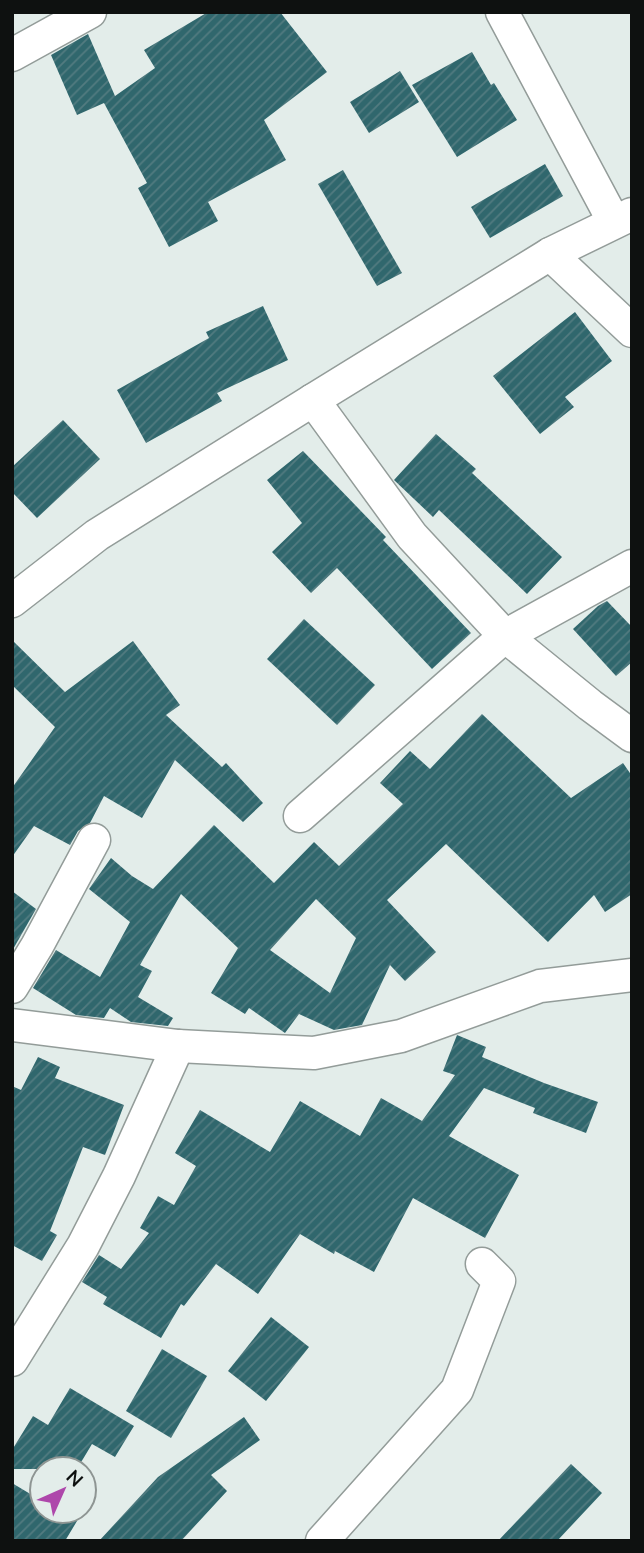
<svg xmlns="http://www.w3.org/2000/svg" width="644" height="1553" viewBox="0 0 644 1553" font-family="'Nunito Sans',sans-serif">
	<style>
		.building { fill: url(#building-hatch); fill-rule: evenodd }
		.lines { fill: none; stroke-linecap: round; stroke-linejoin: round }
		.minor-casing { stroke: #939c99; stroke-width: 35 }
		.minor { stroke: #fff; stroke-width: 32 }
	</style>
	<defs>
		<pattern id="building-hatch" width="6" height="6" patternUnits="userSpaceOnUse" patternTransform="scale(1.75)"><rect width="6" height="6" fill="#30676d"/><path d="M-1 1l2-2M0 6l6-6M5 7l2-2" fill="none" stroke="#527b80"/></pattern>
	</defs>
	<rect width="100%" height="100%" fill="#e3edea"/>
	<!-- building -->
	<g class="building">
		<path d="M208 12H280L327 72 264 120 286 160 208 202 218 221 169 247 138 188 147 183 104 103 77 115 51 55 88 34 115 96 155 68 144 50Z"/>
		<path d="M472 52 491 85 494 83 517 120 457 157 412 85Z"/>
		<path d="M400 71 419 102 369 133 350 102Z"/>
		<path d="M545 164 563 196 490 238 471 207Z"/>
		<path d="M343 170 402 273 377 286 318 184Z"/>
		<path d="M263 306 288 360 217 393 222 401 146 443 117 390 209 338 206 332Z"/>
		<path d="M575 312 612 361 565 397 574 407 540 434 493 376Z"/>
		<path d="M63 420 100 459 37 518 12 492V467Z"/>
		<path d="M436 434 476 469 472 473 562 557 527 594 439 510 433 517 394 480Z"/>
		<path d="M303 451 386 537 383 540 471 633 432 669 337 568 311 593 272 552 302 523 267 480Z"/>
		<path d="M607 601 632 627V662L616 676 573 629 598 606Z"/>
		<path d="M304 619 375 685 337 725 267 659Z"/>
		<path d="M12 640 65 692 133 641 180 705 166 715 222 767 226 763 263 803 243 822 175 760 142 818 104 796 90 823 78 831 70 845 34 826 12 857V788L55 727 12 685Z"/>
		<path d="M482 714 571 798 623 763 632 776V894L605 912 594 895 548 942 446 844 387 900 436 952 405 981 390 965 362 1025 334 1030 299 1014 285 1033 249 1008 245 1014 211 993 238 948 181 894 140 965 152 971 138 997 173 1018 168 1026 131 1022 110 1008 104 1018 76 1015 33 988 56 950 100 977 130 922 89 889 111 858 132 876 153 889 214 825 274 883 314 842 339 866 403 804 380 783 410 751 430 769ZM316 899 356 938 330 993 270 950Z"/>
		<path d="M12 891 36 909 12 951Z"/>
		<path d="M457 1035 486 1047 482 1057 544 1083 598 1102 586 1133 533 1113 535 1108 484 1088 449 1136 519 1175 485 1238 413 1198 374 1272 335 1251 334 1254 300 1234 258 1294 216 1264 184 1306 181 1304 161 1338 103 1304 107 1297 82 1282 99 1255 121 1269 149 1233 140 1228 158 1196 174 1205 196 1166 175 1153 200 1110 270 1152 300 1101 360 1136 381 1098 422 1121 455 1075 443 1071Z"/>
		<path d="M38 1057 60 1067 55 1078 124 1105 105 1155 83 1147 50 1231 57 1235 42 1261 12 1245V1086L21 1090Z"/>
		<path d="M271 1317 309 1347 266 1401 228 1371Z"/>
		<path d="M162 1349 207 1376 171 1438 126 1411Z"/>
		<path d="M70 1388 134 1426 115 1457 92 1444 77 1469H12V1450L33 1416 48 1425Z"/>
		<path d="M244 1417 260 1440 211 1475 227 1491 181 1541H99L158 1477Z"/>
		<path d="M571 1464 602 1493 557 1541H498Z"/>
		<path d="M12 1483 42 1501V1511H59L77 1521 65 1541H12Z"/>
	</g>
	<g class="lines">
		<!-- minor casing -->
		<g class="minor-casing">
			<g id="minor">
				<path d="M502 12 614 222"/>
				<path d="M12 55 90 12"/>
				<path d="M550 254 632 331"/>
				<path d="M313 400 412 536 505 636 590 705 632 736"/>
				<path d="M12 601 97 535 313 400 550 254 632 214"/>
				<path d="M300 816 505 636 632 566"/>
				<path d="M12 987 37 946 94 840"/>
				<path d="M12 1025 178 1046 314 1053 401 1036 540 986 632 975"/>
				<path d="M12 1360 83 1246 119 1176 178 1046"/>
				<path d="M322 1541 457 1390 499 1281 482 1264"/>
			</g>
		</g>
		<!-- minor -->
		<use href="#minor" class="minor"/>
	</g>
	<!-- border -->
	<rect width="644" height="1553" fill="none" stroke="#0e1110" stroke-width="28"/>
	<!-- north arrow -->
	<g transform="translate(63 1490) rotate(45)"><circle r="33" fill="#e3edea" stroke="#8e9593" stroke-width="2"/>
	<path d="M0-5L12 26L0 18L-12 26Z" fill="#ae47ab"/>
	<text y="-10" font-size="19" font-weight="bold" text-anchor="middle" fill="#0e1110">N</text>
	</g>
</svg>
